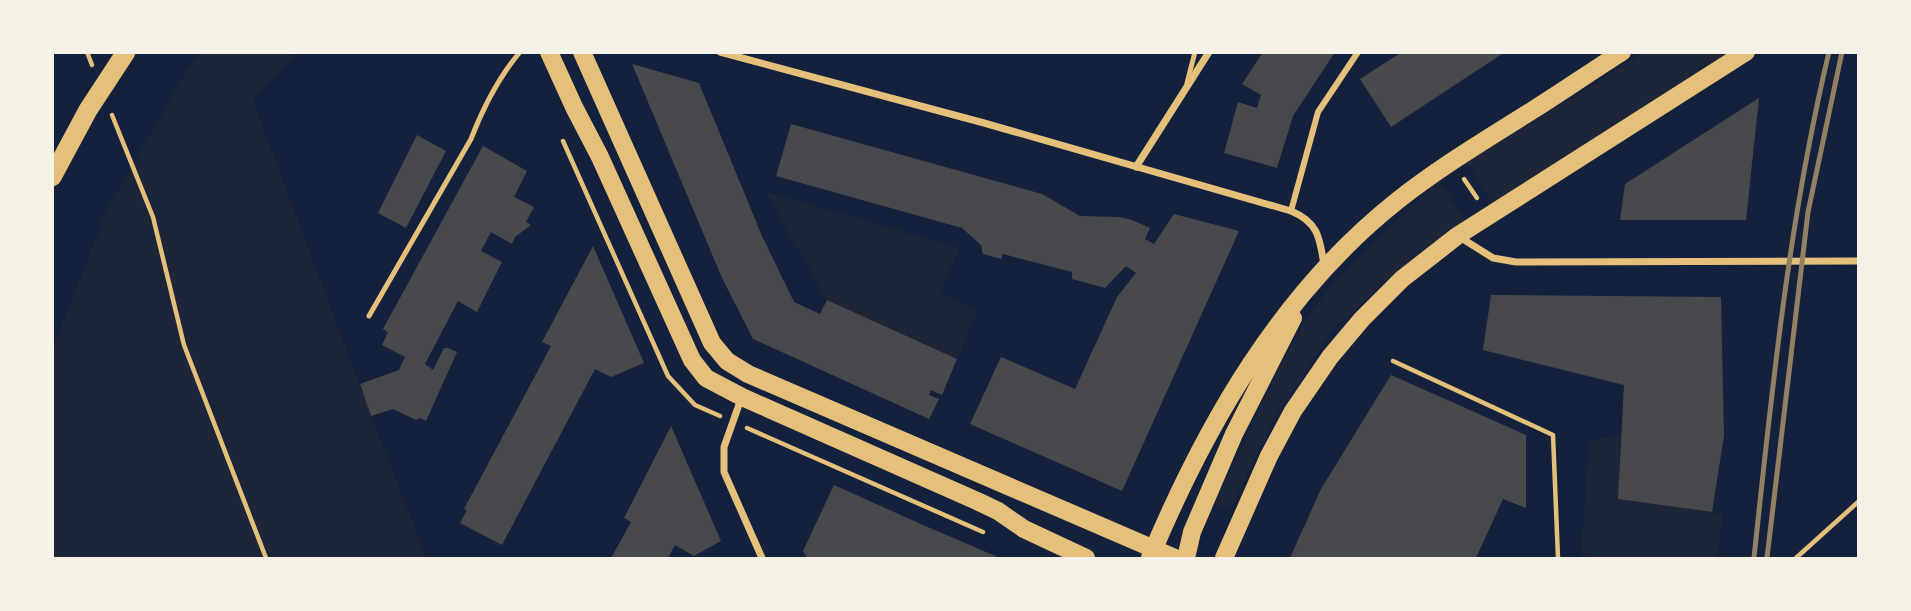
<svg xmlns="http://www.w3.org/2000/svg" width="1911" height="611" viewBox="0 0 1911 611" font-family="Literata,serif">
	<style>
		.green { fill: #1d2539 }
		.building { fill: #48494c }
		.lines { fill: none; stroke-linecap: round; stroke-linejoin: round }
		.path { stroke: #e5c07b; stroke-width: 4.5 }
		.service { stroke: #e5c07b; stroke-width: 5 }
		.pedestrian { stroke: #e5c07b; stroke-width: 6 }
		.minor { stroke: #e5c07b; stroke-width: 7 }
		.primary { stroke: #e5c07b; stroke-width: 18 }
		.trunk { stroke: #e5c07b; stroke-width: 19 }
		.rail { stroke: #918062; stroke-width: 5 }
	</style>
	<rect width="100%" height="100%" fill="#14213d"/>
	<!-- green -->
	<g class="green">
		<path d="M200 53H297L253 100 371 416 427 558H53L52 351 106 212 188 68Z"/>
		<path d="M1642 53H1732L1493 205 1467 161 1573 98Z"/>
		<path d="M1439 181 1466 222 1416 255 1333 329 1271 425 1230 510 1215 503 1283 360 1308 315 1346 269Z"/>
		<path d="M766 192 960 248 940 293 978 311 957 359 827 300Z"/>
		<path d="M1620 434 1619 499 1723 514 1717 558H1591L1581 555 1589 441Z"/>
	</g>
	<!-- building -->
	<g class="building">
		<path d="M1263 52H1335L1293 116 1277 168 1224 153 1238 102 1257 108 1261 95 1242 84Z"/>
		<path d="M1402 52H1505L1391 127 1360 79Z"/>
		<path d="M632 64 699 83 762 236 794 302 820 314 827 300 957 359 942 395 931 390 929 395 939 399 929 419 753 339 722 278Z"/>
		<path d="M1759 98 1746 220H1620L1625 184Z"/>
		<path d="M791 124 1042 194 1080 216 1119 217 1132 220 1150 228 1145 239 1154 244 1174 214 1239 231 1122 491 970 424 1001 357 1075 389 1117 297 1136 273 1126 266 1105 288 1072 279V272L1003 254 1001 259 983 254 981 245 962 228 776 176Z"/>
		<path d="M417 135 446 151 406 228 378 213Z"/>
		<path d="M483 146 527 171 514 197 534 207 526 222 531 225 515 237 512 244 491 232 481 251 502 262 477 312 458 301 425 364 433 370 444 348H448L457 352 426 421 420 418 416 420 393 409 371 416 360 384 399 370 405 357 382 345 388 332 383 329Z"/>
		<path d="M593 246 644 363 611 377 595 369 502 545 460 523 467 510 464 509 551 346 542 342Z"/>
		<path d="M1491 295 1721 297 1724 436 1712 512 1618 499 1624 385 1483 350Z"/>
		<path d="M1391 375 1526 435V508L1503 499 1476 558H1290L1321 489Z"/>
		<path d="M671 426 721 541 694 556 675 545 668 558H611L631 522 624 518Z"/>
		<path d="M834 485 923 525 1000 558H807L803 551Z"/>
	</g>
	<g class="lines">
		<!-- path -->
		<g class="path">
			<path d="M87 52 92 65"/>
			<path d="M112 115 153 217 184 345 266 558"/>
			<path d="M563 141 668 376 695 405 720 416"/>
			<path d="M1464 179 1477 198"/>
			<path d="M1393 361 1553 435 1558 558"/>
			<path d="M747 428 983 532"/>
			<path d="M1796 558 1858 502"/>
		</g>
		<!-- service -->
		<g class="service">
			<path d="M1187 83 1195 52"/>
			<path d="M369 316 471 139C483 108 498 78 520 52"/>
		</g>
		<!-- pedestrian -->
		<path class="pedestrian" d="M1291 211 1318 112 1358 52"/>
		<!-- minor -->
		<g class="minor">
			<path d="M720 52 984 123 1291 211C1318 222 1320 238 1324 265"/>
			<path d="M1136 167 1209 52"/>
			<path d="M1458 236 1493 258 1516 262 1858 261"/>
			<path d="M741 399 724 447V472L762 558"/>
		</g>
		<!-- primary -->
		<g class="primary">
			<path d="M549 52 574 107 600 157 692 360 706 378 742 397 977 501 998 511 1024 529 1086 558"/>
			<path d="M582 52 712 343 727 361 748 374 1175 558"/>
			<path d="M1150 558C1206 424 1281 293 1397 201 1440 167 1487 139 1533 110 1563 91 1592 71 1622 52"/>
			<path d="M1186 558 1192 532 1234 434 1293 318"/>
			<path d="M1224 558 1269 456 1293 411 1330 357 1362 319 1402 279 1457 236 1746 52"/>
		</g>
		<!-- trunk -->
		<path class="trunk" d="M52 177 88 110 126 52"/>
		<!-- rail -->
		<g class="rail">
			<path d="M1754 558C1772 389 1789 219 1829 52"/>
			<path d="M1767 558 1808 212 1842 52"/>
		</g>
	</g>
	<!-- border -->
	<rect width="1911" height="611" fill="none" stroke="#f6f1e7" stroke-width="108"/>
</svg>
